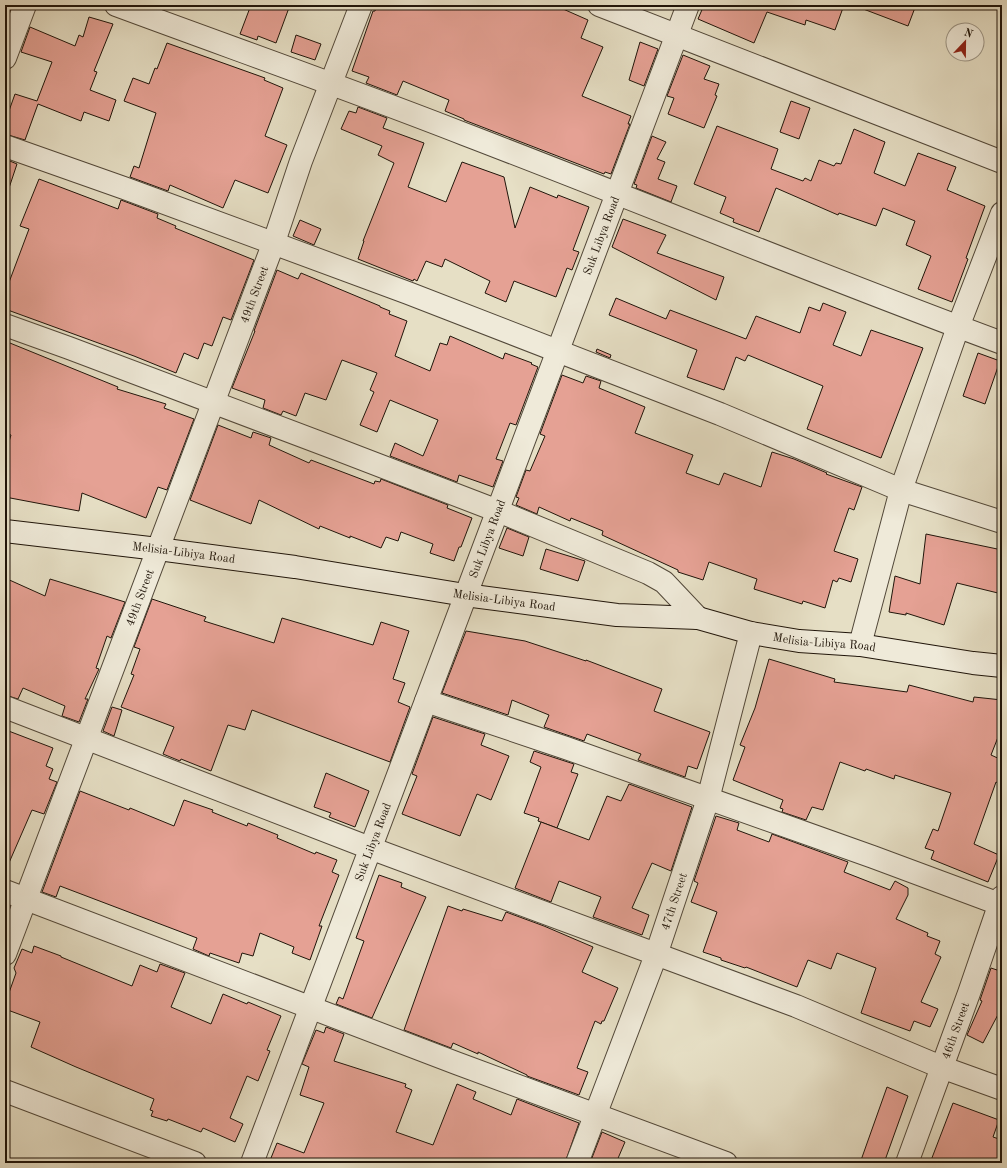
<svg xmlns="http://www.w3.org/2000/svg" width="1007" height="1168" viewBox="0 0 1007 1168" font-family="'Old Standard TT',serif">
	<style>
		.building { fill: #e5a194; stroke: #20150a }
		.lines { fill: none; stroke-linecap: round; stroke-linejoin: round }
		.minor-casing { stroke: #524839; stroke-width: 24 }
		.secondary-casing { stroke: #20150a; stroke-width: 24 }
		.minor { stroke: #efead9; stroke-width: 22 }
		.secondary { stroke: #efead9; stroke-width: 22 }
		.labels { text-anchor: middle; stroke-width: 3; stroke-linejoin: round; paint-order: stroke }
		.street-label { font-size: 12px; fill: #20150a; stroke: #efead9 }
	</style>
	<rect width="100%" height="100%" fill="#e6dfc5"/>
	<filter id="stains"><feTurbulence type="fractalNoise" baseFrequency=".005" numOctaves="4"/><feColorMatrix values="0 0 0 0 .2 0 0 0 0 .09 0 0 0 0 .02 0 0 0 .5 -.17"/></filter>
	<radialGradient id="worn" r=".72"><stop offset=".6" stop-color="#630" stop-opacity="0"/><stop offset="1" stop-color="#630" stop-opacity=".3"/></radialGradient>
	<!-- building -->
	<g class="building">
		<path d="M251 5H290L276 43 258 36 257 40 240 34Z"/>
		<path d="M377 5H554L588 20 581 38 603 47 582 96 631 116 628 124H630L611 174 605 172 604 174 464 120V119L445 111 449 100 403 81 397 95 366 83 369 77 352 71 373 11H375Z"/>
		<path d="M704 5H844L835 30 806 20 805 25 767 12 754 43 698 19Z"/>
		<path d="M858 5H916L908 26 858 7Z"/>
		<path d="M89 17 113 24 94 71 97 72 90 90 116 100 109 121 84 112 81 121 38 104 25 140 5 134V122L15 94 37 101 52 62 21 52 30 27 75 46 79 35 83 37Z"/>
		<path d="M296 35 321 44 315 60 291 52Z"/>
		<path d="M640 42 658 49 644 86 629 80Z"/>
		<path d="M167 43 265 78 264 80 283 88 265 136 287 145 268 193 235 180 223 208 170 185 168 191 130 177 134 166 139 168 156 113 124 101 133 78 149 84 155 68 157 69Z"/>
		<path d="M683 55 710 66 704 79 719 84 715 95 717 96 704 128 668 114 674 98 667 96Z"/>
		<path d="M791 101 810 108 799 139 780 132Z"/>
		<path d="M358 107 387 118 383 128 424 143 408 187 446 202 462 162 504 177 515 228 530 187 557 198 558 195 589 207 573 250 579 252 572 270 567 268 556 297 514 281 506 302 485 293 490 281 445 259 442 267 426 261 417 281 414 279 413 281 358 259 364 241H363L394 163 378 155 382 146 341 129 349 111 356 113Z"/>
		<path d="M717 126 778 149 771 169 803 181 805 178 811 181 819 160 834 166 836 163 841 164 854 129 885 142 874 173 905 186 918 153 956 167 947 190 985 206 966 258 968 259 952 302 918 289 931 256 906 245 915 221 883 208 876 226 839 213 838 215 776 188 759 232 733 222 734 219 720 213 726 197 694 184Z"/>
		<path d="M652 136 666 142 657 159 665 162 658 179 677 186 671 202 636 188 637 185 634 184Z"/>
		<path d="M5 159 17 164 8 191 5 190Z"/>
		<path d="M39 179 118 209 121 200 158 214 157 218 176 226 175 228 254 260 231 320 223 317 212 346 204 343 198 359 184 353 176 373 134 356 5 309V293L29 229 20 226Z"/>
		<path d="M623 219 666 235 657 253 724 277 716 300 612 247Z"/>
		<path d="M300 220 321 229 314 245 293 236Z"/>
		<path d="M277 270 298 279 301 273 380 306V307L390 311 389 314 407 321 395 356 430 371 440 343 447 345 450 336 503 359 505 353 532 363 531 364 538 367 516 425 510 423 496 459 503 461 493 487 459 475 457 482 390 456 395 443 423 456 438 420 390 400 377 432 360 425 374 392 370 390 377 373 342 360 326 400 305 393 296 416 283 411 281 415 263 408 265 400 232 388 255 331H254Z"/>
		<path d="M616 298 666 319 670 310 746 339 756 316 800 333 809 307 820 311 823 303 846 312 833 345 861 356 871 330 923 348 881 458 807 429 823 386 748 355 745 361 736 357 724 390 687 377 697 350 609 315Z"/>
		<path d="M5 341 118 387 117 389 166 404 164 408 194 419 167 490 158 487 146 518 82 493 79 511 5 497V455L11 435 5 433V425L8 416 5 414Z"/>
		<path d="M597 349 611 355 610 358 596 352Z"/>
		<path d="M978 353 1000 361 985 404 963 396Z"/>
		<path d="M562 375 583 383 586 376 601 381 599 388 645 407 635 433 693 455 686 473 719 485 724 473 761 487 772 452 794 459 827 473 826 474 862 487 854 510 849 508 834 551 858 559 851 582 839 578 837 582 833 580 825 608 803 601 802 604 754 589 757 579 709 562 703 580 678 572V570L602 535 603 531 571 518 570 521 539 507 537 514 516 505 519 498 516 497 526 470 530 471 545 436 540 434Z"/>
		<path d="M218 425 251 438 253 432 271 438 269 445 309 463 311 460 374 484 375 481 380 482 381 479 448 505 447 508 472 518 461 547H459L454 561 430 553 433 544 401 532 398 541 386 537 381 548 350 536V538L320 526 319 529 259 500 251 524 190 500Z"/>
		<path d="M507 528 529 537 523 556 499 548Z"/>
		<path d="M926 534 1002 550V594L957 583 944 625 906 613V615L889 612 895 576 920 584Z"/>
		<path d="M546 549 585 561 578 581 540 569Z"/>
		<path d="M5 578 45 596 50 579 125 602 111 638 107 636 96 668 99 669 85 699H88L79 722 62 716 65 706 23 688 18 699 5 695Z"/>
		<path d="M152 599 206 617 204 621 274 643 282 618 373 645 381 622 409 631 393 679 405 683 398 702 410 707 390 762 252 710 245 730 228 725 211 771 181 759 180 761 163 754 174 727 121 707 134 675 131 674 140 649 134 647Z"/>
		<path d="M466 631 525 641 586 661V660L662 689 654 711 710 732 697 769 688 766 685 777 638 760 641 754 587 734 584 741 544 727 549 715 512 700 508 715 442 693Z"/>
		<path d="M769 659 835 679 834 682 907 692 909 685 973 702 974 697 1002 700V727L991 755 1002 760V785L996 782 974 844 999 855 988 882 931 859 934 851 925 848 933 829 938 831 951 793 895 775 894 779 866 769 865 771 840 762 823 810 812 807 806 820 782 812 783 809 780 808 783 800 733 780 745 747 740 745 755 708Z"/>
		<path d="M112 707 122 710 114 736 103 731Z"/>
		<path d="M433 717 485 734 481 745 509 756 491 800 477 794 460 836 402 814 417 776 412 774Z"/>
		<path d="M5 720 9 722 6 730 53 748 46 766 53 769 49 779 57 782 44 814 32 810 5 872Z"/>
		<path d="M534 751 574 764 571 772 578 774 557 828 538 821 539 818 524 813 541 767 530 762Z"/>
		<path d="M326 773 369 791 355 827 329 817 331 813 314 807Z"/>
		<path d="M629 784 692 807 671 871 652 863 632 908 649 915 642 935 593 917 601 897 559 881 551 902 515 888 541 822 589 840 607 796 621 801Z"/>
		<path d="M80 791 129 810 130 808 174 826 184 800 213 810 212 812 247 826 248 823 278 835 277 838 315 854 316 852 337 860 332 872 339 875 319 926H322L310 960 292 953 294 947 260 933 253 956 242 953 239 963 210 953 209 956 193 949 197 938 60 886 56 897 42 892Z"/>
		<path d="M716 816 739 823 737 830 769 842 772 834 848 862 844 872 890 890 895 881 908 888V895L896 919 928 933 927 936 940 941 935 954 941 957 921 1002 938 1009 930 1027 914 1021 910 1031 861 1013 876 968 837 953 831 969 808 960 797 987 746 967 745 968 721 960V958L703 952 717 912 691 902 698 883 694 881Z"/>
		<path d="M379 875 402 883 401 887 426 897 372 1018 336 1004 339 997 343 999 364 941 356 938Z"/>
		<path d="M448 906 462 911 463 909 502 921 506 912 544 926 593 947 582 972 618 988 604 1021H602L601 1024 595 1021 577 1068 588 1072 579 1095 527 1076V1075L478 1052V1054L453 1043 451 1048 404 1030Z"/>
		<path d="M34 946 61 956V957L132 986 140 965 157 972 160 964 185 973 171 1007 211 1024 223 994 247 1004 248 1002 281 1016 267 1050 270 1051 258 1081 247 1076 230 1118 243 1124 235 1142 203 1128 201 1132 168 1119 167 1121 151 1116 153 1111 150 1110 154 1099 76 1067 31 1047 40 1022 5 1009V1004L16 973 14 968 22 949 32 953Z"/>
		<path d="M1002 959V1007L983 1043 967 1035 982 1001 980 1000 991 968 997 970Z"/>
		<path d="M326 1027 344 1034 334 1061 406 1084 405 1087 412 1090 396 1132 433 1145 457 1084 476 1092 473 1099 511 1115 517 1099 579 1123 565 1163H269L277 1143 304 1153 324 1103 300 1095 309 1067 302 1064 316 1030 324 1033Z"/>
		<path d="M887 1087 908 1096 884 1163H860Z"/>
		<path d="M953 1103 999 1120 993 1137 1002 1140V1163H930Z"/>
		<path d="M602 1132 625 1142 616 1163H590Z"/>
	</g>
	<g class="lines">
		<!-- minor casing -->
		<g class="minor-casing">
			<g id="minor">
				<path d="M116 5C232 48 349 89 464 134 644 203 821 276 1002 343"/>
				<path d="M599 5 1002 162"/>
				<path d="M5 58 25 5"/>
				<path d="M5 146 124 188 408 293 720 414 901 490 1002 522"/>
				<path d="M5 325 69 348 334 448 498 511 648 573 664 582 698 618"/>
				<path d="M860 645 901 490 958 327 1002 213"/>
				<path d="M426 701 566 748 873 857 1002 905"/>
				<path d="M5 707 370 848 796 1006 941 1067 1002 1089"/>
				<path d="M5 891 456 1063 726 1163"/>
				<path id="s1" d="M5 954 274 242 301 161 361 5"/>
				<path d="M5 1091 195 1163"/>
				<path id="s2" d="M252 1163 688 5"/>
				<path id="s3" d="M577 1163 656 955 708 799 751 633"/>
				<path id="s4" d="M907 1163 969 993 1002 897"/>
			</g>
		</g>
		<!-- secondary casing -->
		<g class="secondary-casing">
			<g id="secondary">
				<path id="s5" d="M5 531 158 549 295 567 465 595 617 615 698 618 751 633 799 641 860 645 973 663 1002 666"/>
			</g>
		</g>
		<!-- minor -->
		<use href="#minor" class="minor"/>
		<!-- secondary -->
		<use href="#secondary" class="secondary"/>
	</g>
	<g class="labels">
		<!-- street labels -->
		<g class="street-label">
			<text dy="4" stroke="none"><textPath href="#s2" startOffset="991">Suk Libya Road</textPath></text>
			<text dy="4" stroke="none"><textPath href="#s1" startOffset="705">49th Street</textPath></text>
			<text dy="4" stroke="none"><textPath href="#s2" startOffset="667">Suk Libya Road</textPath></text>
			<text dy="4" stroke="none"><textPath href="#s5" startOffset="180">Melisia-Libiya Road</textPath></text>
			<text dy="4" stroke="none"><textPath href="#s1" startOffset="381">49th Street</textPath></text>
			<text dy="4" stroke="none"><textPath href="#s5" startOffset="504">Melisia-Libiya Road</textPath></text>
			<text dy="4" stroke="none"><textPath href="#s5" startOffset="828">Melisia-Libiya Road</textPath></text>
			<text dy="4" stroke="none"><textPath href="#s2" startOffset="343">Suk Libya Road</textPath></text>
			<text dy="4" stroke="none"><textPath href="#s3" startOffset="279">47th Street</textPath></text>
			<text dy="4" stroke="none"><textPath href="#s4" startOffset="141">46th Street</textPath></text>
		</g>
	</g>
	<!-- margin -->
	<rect width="1007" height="1168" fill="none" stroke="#e6dfc5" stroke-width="20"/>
	<rect x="6" y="6" width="995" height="1156" fill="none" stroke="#20150a" stroke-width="2"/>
	<rect x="10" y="10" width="987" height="1148" fill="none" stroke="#20150a"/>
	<!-- north arrow -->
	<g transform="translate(965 42) rotate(22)"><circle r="19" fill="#efead9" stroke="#9c9586"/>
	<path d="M0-3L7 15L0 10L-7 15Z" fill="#8f2418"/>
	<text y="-6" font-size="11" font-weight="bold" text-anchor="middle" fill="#20150a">N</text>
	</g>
	<rect width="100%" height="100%" filter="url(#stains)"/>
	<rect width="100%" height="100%" fill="url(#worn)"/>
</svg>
